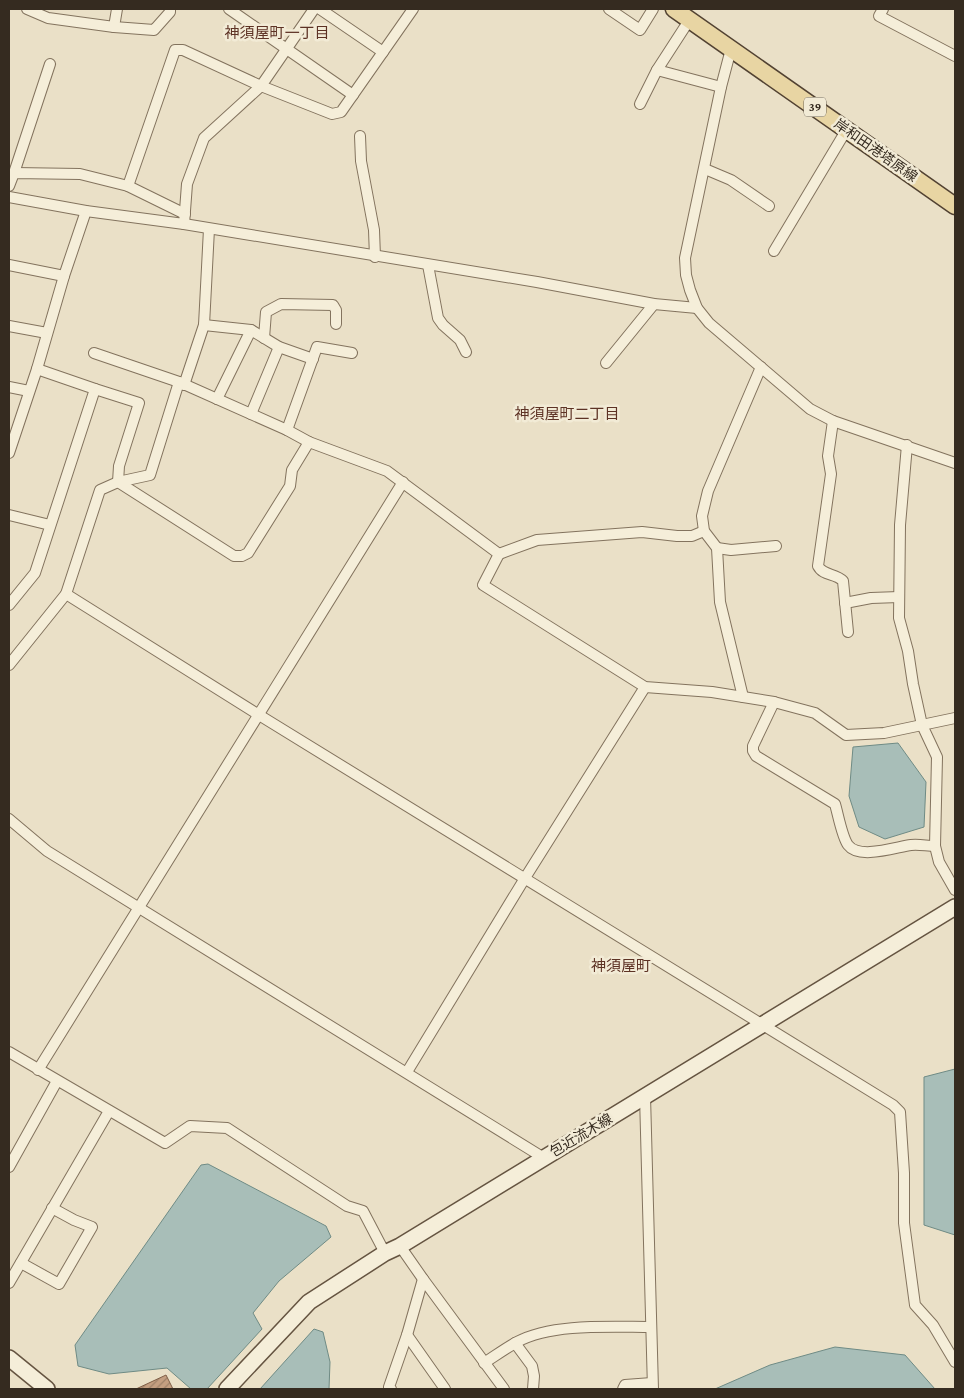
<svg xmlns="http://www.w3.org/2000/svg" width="964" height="1398" viewBox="0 0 964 1398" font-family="'Crimson Pro','Noto Sans JP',serif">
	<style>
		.water { fill: #a8beb8; stroke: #6f8b85 }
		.building { fill: url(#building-hatch); stroke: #805f47 }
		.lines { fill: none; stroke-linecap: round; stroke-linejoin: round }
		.street-casing { stroke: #83735e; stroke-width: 12 }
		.secondary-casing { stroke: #655441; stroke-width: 18 }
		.primary-casing { stroke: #524232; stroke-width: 19 }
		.street { stroke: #f5eed9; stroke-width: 10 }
		.secondary { stroke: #f5eed9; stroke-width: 15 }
		.primary { stroke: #e8d5a3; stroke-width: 16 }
		.labels { text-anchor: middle; stroke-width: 5; stroke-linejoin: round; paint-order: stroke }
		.shield { fill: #f2ebd6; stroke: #6e6557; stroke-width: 1 }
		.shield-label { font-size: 12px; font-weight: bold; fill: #352b20 }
		.street-label { font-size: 14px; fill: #352b20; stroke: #f2ebd6 }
		.neighbourhood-label { font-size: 15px; fill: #5d3224; stroke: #f2ebd6 }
	</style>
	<defs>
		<pattern id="building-hatch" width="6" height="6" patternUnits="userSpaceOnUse" patternTransform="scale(1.25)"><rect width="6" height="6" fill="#c49f81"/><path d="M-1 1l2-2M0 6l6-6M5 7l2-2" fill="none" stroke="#a08269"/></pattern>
	</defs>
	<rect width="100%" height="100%" fill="#eae0c7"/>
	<!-- water -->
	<g class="water">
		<path d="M898 743 926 782 924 827 885 839 859 827 849 796 853 747Z"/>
		<path d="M955 1069V1235L924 1225V1077Z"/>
		<path d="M208 1164 326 1226 331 1237 279 1281 253 1313 262 1329 207 1389H191L167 1368 109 1374 78 1366 75 1345 201 1165Z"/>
		<path d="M314 1329 323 1332 330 1362 329 1389H260Z"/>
		<path d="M835 1347 905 1355 935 1389H715L770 1365Z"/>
	</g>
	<!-- building -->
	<path class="building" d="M166 1375 173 1389H136Z"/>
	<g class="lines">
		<!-- street casing -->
		<g class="street-casing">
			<g id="street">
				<path d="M27 9 48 18 114 27 117 9"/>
				<path d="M229 9 353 95"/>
				<path d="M320 9 383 52"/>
				<path d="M609 9 640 30 653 9"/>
				<path d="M883 9 879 16 955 56"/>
				<path d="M114 27 154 30 170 12V9"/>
				<path d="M731 49 721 87 685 258 686 275 690 290 697 308 709 323 810 409 833 421 955 463"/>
				<path d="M657 70 721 87"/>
				<path d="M640 104 657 70 690 19"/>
				<path d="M360 136 361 161 374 230 375 257"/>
				<path d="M705 169 731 180 769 206"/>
				<path d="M14 173 50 64"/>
				<path d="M9 186 14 173 80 174 128 186 185 214"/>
				<path d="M128 186 175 50H183L261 86 332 114 341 112 413 9"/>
				<path d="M9 197 86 211 184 224 537 282 654 304 697 308"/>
				<path d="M184 224 187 184 204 138 261 86 314 9"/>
				<path d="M774 251 847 129"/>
				<path d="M9 265 64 276"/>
				<path d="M428 265 438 318 443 325 460 340 466 352"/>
				<path d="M204 325 251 330 279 347 313 359"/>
				<path d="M9 326 47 333"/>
				<path d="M264 338 266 312 281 304 333 305 336 310V324"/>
				<path d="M94 353 179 382 287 430 309 442 387 471 499 554 483 585 645 687 712 692 774 702 815 713 846 735 884 733 955 718"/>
				<path d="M606 363 654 304"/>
				<path d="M184 385 204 325 209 229"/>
				<path d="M9 387 29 391"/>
				<path d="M95 389 139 403 119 466 118 482 234 556H242L248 553 290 486 292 470 309 442"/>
				<path d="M217 399 251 330"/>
				<path d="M251 414 279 347"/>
				<path d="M833 421 828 456 831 474 818 566C823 576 836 573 843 581L848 632"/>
				<path d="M287 430 317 347 352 353"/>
				<path d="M907 445 900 525 899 618 908 651 913 684 922 725 937 757 935 846 939 862 955 890"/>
				<path d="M9 453 37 369 64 276 86 211"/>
				<path d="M9 515 50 525"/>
				<path d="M717 548 731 550 776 546"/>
				<path d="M499 554 537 540 642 532 677 536H692L704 531"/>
				<path d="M66 594 259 715 893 1105 900 1112 904 1173V1223L915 1305 933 1325 955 1362"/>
				<path d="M845 603 871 598 899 597"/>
				<path d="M9 605 35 573 95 389 37 369"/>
				<path d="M9 665 66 594 100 490 118 482 150 475 179 382"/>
				<path d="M743 697 720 602 717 548 704 531 702 516 708 491 761 367"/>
				<path d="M774 702 753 746V751L756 756 835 804C838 814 842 837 848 845 859 860 896 847 911 845 919 844 927 846 935 846"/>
				<path d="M9 819 47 851 544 1158"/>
				<path d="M9 1052 165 1143 190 1126 227 1128 347 1206 363 1211 385 1253"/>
				<path d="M38 1070 403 482"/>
				<path d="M407 1072 525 878 645 687"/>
				<path d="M645 1096 653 1389"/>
				<path d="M9 1167 57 1081"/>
				<path d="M400 1246 423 1279"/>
				<path d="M21 1263 59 1284 92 1227 74 1220 52 1208"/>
				<path d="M9 1283 109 1111"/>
				<path d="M407 1335 445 1389"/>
				<path d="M515 1343 532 1366 534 1376 533 1389"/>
				<path d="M484 1363C495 1356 506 1348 517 1342 552 1323 611 1327 651 1327"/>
				<path d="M391 1389 389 1387 407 1335 423 1279 504 1389"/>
				<path d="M623 1389 625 1385 652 1383"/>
			</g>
		</g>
		<!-- secondary casing -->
		<g class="secondary-casing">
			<g id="secondary">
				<path d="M9 1358 47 1389"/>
				<path d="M227 1389 309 1302 385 1253 400 1246 955 907"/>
			</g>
		</g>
		<!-- primary casing -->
		<g class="primary-casing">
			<path id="primary" d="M674 9 955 206"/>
		</g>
		<!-- street -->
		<use href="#street" class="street"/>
		<!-- secondary -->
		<use href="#secondary" class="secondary"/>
		<!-- primary -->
		<use href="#primary" class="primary"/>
	</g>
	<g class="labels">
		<!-- shield labels -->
		<rect class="shield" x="804" y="97.5" width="22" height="19" rx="4"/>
		<g class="shield-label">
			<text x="815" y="111">39</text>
		</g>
		<!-- street labels -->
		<g class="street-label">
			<text transform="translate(876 150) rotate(35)" y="5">岸和田港塔原線</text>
			<text transform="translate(581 1135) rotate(-31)" y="5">包近流木線</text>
		</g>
		<!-- neighbourhood labels -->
		<g class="neighbourhood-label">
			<text x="277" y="38">神須屋町一丁目</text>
			<text x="567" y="419">神須屋町二丁目</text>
			<text x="621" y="971">神須屋町</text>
		</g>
	</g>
	<!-- border -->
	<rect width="964" height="1398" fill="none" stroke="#352b20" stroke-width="20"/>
</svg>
